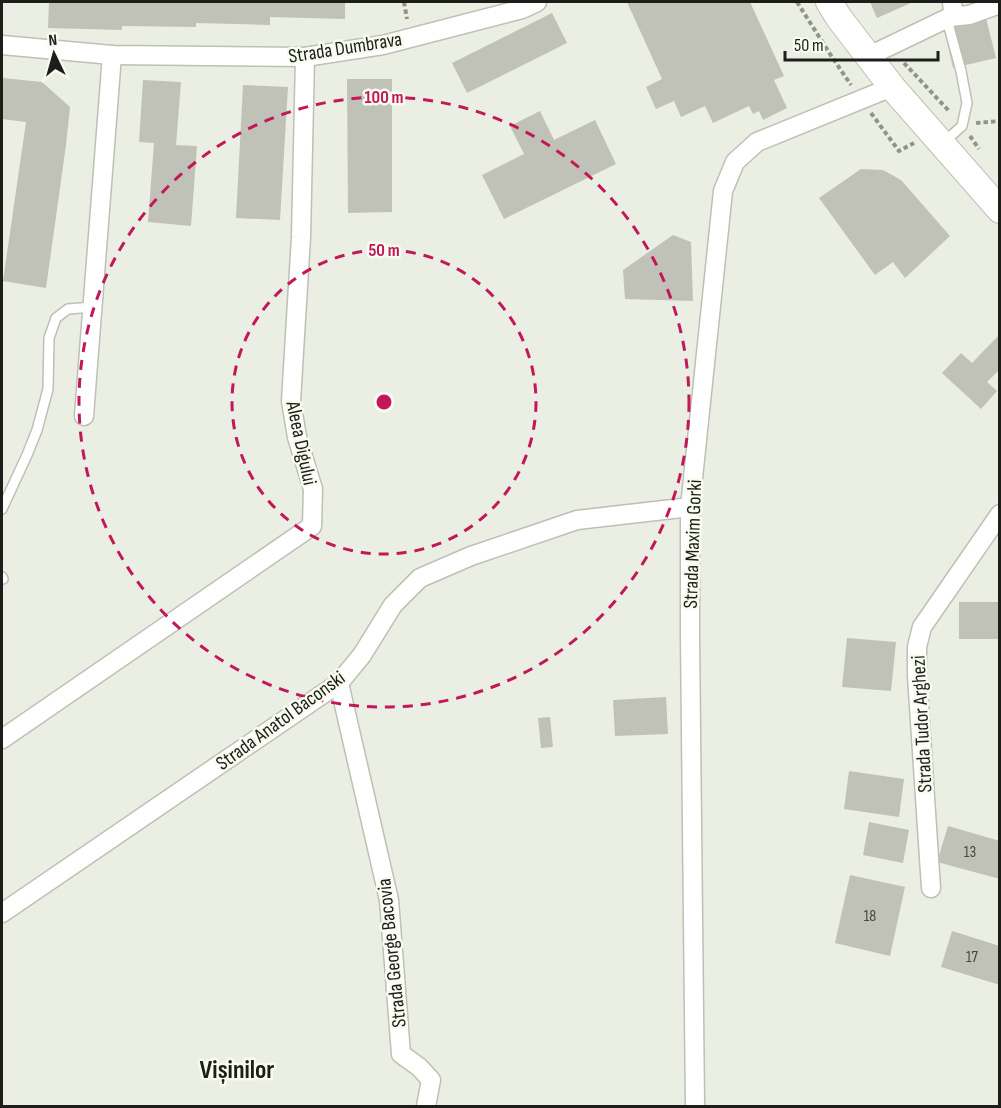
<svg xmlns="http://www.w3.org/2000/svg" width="1001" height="1108" viewBox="0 0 1001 1108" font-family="'Sofia Sans Condensed',sans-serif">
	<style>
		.building { fill: #c0c2b7 }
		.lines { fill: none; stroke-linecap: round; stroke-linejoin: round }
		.lane-casing { stroke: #bec0b5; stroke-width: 12 }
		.street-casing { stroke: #bec0b5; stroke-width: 21 }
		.secondary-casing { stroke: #bec0b5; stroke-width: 28 }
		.path { stroke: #92948c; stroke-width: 4; stroke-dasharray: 4.5 3; stroke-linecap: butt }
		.lane { stroke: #fff; stroke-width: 9 }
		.street { stroke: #fff; stroke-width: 18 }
		.secondary { stroke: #fff; stroke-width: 26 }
		.ring { fill: none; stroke: #c2185b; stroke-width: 3; stroke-dasharray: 10 8 }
		.labels { text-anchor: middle; stroke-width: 5; stroke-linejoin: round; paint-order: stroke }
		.number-label { font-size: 16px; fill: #464741 }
		.street-label { font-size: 20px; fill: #1d1e1a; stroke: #f8fbef }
		.district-label { font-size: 26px; font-weight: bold; fill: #1d1e1a; stroke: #f8fbef }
		.centre { fill: #c2185b; stroke: #f8fbef; stroke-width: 3 }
		.ring-label { font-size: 18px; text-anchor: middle; font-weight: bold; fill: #c2185b; stroke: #f8fbef; stroke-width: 5; stroke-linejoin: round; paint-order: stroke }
	</style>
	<rect width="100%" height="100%" fill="#ebeee2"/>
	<!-- building -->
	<g class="building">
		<path d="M49 2H345V19L270 17V25L196 23V27L122 26V30L48 28Z"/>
		<path d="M627 2H750L784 76 774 80 787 108 763 120 759 111 753 114 749 106 713 123 705 106 681 117 674 101 656 109 646 87 662 79Z"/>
		<path d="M870 2H913L877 18Z"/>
		<path d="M552 13 567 43 467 93 452 63Z"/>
		<path d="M986 18 996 58 953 68 944 28Z"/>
		<path d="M3 78 42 82 70 107 66 145 46 288 3 281 26 122 2 119Z"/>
		<path d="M347 79H392V212L348 213Z"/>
		<path d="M143 80 181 82 176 145 197 146 191 226 148 222 154 143 139 142Z"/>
		<path d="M243 85 288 87 280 220 236 218Z"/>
		<path d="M540 111 554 140 595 120 616 164 504 219 482 175 524 154 510 126Z"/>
		<path d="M861 169 883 170 901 180 950 236 905 278 893 262 875 275 819 198Z"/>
		<path d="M673 235 691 242 693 301 625 299 623 270Z"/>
		<path d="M1000 334V369L987 382 997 391 981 409 942 373 961 353 972 363Z"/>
		<rect x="959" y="602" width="41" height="37"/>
		<path d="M847 638 896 642 891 691 842 687Z"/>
		<path d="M666 697 668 734 615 736 613 700Z"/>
		<path d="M550 717 553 747 541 748 538 718Z"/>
		<path d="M849 771 904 779 899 817 844 809Z"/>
		<path d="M869 822 909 830 903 863 863 855Z"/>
		<path d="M948 826 1000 841V879L937 862Z"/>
		<path d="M850 875 905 887 890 956 835 943Z"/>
		<path d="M952 931 1000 946V985L941 967Z"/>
	</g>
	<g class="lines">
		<!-- lane casing -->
		<g class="lane-casing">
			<g id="lane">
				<path d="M942 21 949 27 961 71 967 103 962 126 944 142"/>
				<path d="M2 509 27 455 37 430 48 389 49 338 56 318 68 309 93 307"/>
				<path d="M2 577 3 579"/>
			</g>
		</g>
		<!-- street casing -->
		<g class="street-casing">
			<g id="street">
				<path d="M950 17 969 15 1000 4"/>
				<path d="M2 45 112 55 305 57 383 45 522 9 537 2"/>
				<path d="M869 56 950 17 953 11 952 2"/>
				<path d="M84 416 112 55"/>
				<path d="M339 683 389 900 401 1054 419 1067 431 1080 426 1106"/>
				<path d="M2 739 312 526 313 489 297 437 291 401 301 237 305 57"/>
				<path d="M931 888 917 676V647L922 627 1000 514"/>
				<path d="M2 913 339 683 362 655 393 605 420 578 471 556 577 520 690 507"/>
				<path d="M695 1106 690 637V507L723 191 735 162 757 142 892 87"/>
			</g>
		</g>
		<!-- secondary casing -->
		<g class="secondary-casing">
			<path id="secondary" d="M829 2 839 18 892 87 1000 210"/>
		</g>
		<!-- path -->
		<g class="path">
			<path d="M404 2 407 19"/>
			<path d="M797 2 830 54 851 85"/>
			<path d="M904 63 950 112"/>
			<path d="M871 113 899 151 914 143"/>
			<path d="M976 123 1000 121"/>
			<path d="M970 136 979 149"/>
		</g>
		<!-- lane -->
		<use href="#lane" class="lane"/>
		<!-- street -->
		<use href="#street" class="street"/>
		<!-- secondary -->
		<use href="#secondary" class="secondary"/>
	</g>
	<!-- distance rings -->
	<g class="ring">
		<circle cx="384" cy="402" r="152"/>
		<circle cx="384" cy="402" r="305"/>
	</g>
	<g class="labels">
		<!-- number labels -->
		<g class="number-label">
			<text x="970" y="857">13</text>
			<text x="870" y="921">18</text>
			<text x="972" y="962">17</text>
		</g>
		<!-- street labels -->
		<g class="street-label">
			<text transform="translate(345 47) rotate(-9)" y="7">Strada Dumbrava</text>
			<text transform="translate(302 443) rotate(78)" y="7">Aleea Digului</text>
			<text transform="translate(692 544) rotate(-88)" y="7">Strada Maxim Gorki</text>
			<text transform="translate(280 720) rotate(-36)" y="7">Strada Anatol Baconski</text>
			<text transform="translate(921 724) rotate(-93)" y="7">Strada Tudor Arghezi</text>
			<text transform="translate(391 953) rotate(-96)" y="7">Strada George Bacovia</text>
		</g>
		<!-- district labels -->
		<g class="district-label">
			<text x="237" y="1078">Vișinilor</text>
		</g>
	</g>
	<circle cx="384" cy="402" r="9" class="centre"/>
	<g class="ring-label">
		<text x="384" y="103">100 m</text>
		<text x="384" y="256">50 m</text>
	</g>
	<!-- border -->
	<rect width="1001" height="1108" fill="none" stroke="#1d1e1a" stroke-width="6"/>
	<!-- north arrow -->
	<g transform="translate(54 54) rotate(355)" stroke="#f8fbef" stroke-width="4.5" paint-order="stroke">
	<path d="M0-4.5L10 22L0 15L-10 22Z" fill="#1d1e1a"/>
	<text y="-9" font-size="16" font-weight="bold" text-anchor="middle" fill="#1d1e1a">N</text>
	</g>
	<!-- scale -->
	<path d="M785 51v9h153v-9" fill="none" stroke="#1d1e1a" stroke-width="3"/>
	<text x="794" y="51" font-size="18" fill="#1d1e1a" stroke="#f8fbef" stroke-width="4.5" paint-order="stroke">50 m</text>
</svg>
